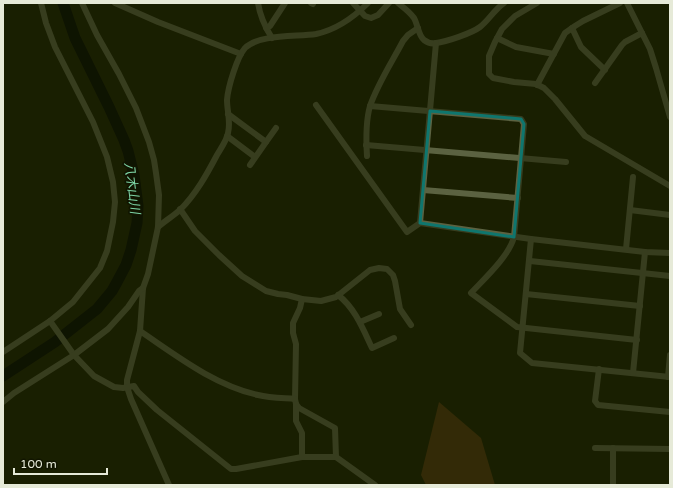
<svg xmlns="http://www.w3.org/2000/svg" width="673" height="488" viewBox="0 0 673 488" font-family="'Varela Round','Noto Sans JP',sans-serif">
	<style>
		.green { fill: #52390e }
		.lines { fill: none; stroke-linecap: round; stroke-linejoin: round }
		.river { stroke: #000701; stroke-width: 11 }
		.minor { stroke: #5b6241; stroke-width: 6 }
		.marked { fill: none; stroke: #0f766e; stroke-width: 3; stroke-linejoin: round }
		.labels { text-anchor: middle; stroke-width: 3.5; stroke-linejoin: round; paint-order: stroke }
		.water-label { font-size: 13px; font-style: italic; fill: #7dd4a5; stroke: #111500 }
	</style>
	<rect width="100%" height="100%" fill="#1a1f01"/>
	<!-- green -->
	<path class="green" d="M439 402 481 438 495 485H426L421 475Z"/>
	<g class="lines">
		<!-- river -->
		<path class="river" d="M3 376 55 342 97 309 112 291 117 282 126 265 131 250 137 223 138 206 134 175 128 151 124 140 109 107 75 38 63 3"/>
		<!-- minor -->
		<g class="minor">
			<path d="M82 3 97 35 119 74 136 108 149 142 154 160 156 173 159 195 158 227 148 274 143 288 140 331 127 380V387L131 399 169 485"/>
			<path d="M115 3 158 22 241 54"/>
			<path d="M258 3C260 16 265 27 272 38"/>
			<path d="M311 3 313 4"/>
			<path d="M353 3 365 16 371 18 378 15 389 3"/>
			<path d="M398 3C403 7 410 12 414 18 418 25 418 35 424 40 428 43 432 44 436 43 446 42 472 33 480 27 489 20 494 10 504 3"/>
			<path d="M537 3 515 16 502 29 495 42 489 56V74L493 78 514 82 536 84 544 88 555 99 585 136 670 186"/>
			<path d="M627 3 650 49 656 68 670 117"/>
			<path d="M266 28 270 26 285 3"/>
			<path d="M572 28 581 47 605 70"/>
			<path d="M497 38 516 47 554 54"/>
			<path d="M595 83 622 45 625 42 642 33"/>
			<path d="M537 85 565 33 575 26 583 21 620 3"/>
			<path d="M316 105 407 232 420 223 531 239 645 252 670 253"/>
			<path d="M370 106 521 119 524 124 514 237C509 256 485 278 471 293L517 327 637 340"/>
			<path d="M228 114 266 142 250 165"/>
			<path d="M227 136 255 157"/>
			<path d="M266 142 276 128"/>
			<path d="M366 145 566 162"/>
			<path d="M367 156C366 140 366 120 370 106 378 83 392 62 403 41L408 35 418 28"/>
			<path d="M423 190 518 198"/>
			<path d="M180 209 195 231 219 255 242 276 266 291 278 294 287 295 302 299 321 301 336 297 370 270 379 268 387 269 393 275 395 281 400 309 411 325"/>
			<path d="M630 210 670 215"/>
			<path d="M420 223 436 43"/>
			<path d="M158 227C165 221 173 216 180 210 196 194 207 174 217 155 221 148 227 140 228 133 231 122 227 111 227 100 228 87 237 57 245 48 259 34 297 37 316 34 335 30 354 17 368 3"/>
			<path d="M531 239 520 353 532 363 670 377"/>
			<path d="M626 249 633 177"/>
			<path d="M530 261 670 276"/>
			<path d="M526 294 640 306"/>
			<path d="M338 295C355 308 363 329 372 348L394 338"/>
			<path d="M302 299 300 308 293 323V333L296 344 295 399 296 404 299 408 335 428 336 457"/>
			<path d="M50 321 74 355 94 376 114 387 123 388 134 386 138 392 157 410 231 469H236L302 457H336L375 485"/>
			<path d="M360 322 379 314"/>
			<path d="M140 331C177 356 214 385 258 395 270 398 283 398 295 399"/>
			<path d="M3 352 50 321 73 302 100 268 107 251 113 222 115 202 113 182 107 157 93 122 55 47 46 23 41 3"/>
			<path d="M599 369 595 401 598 405 670 412"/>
			<path d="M633 373 645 252"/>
			<path d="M668 377 670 355"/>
			<path d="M3 402 14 393 74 355 108 329 128 307 139 291 143 288"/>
			<path d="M296 404V421L302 433V457"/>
			<path d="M595 448 670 449"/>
			<path d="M613 485V448"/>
		</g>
	</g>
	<!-- marked area -->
	<path d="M0 0H673V488H0ZM430 111 521 119 524 124 514 237 420 223Z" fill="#1a1f01" fill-opacity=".55" fill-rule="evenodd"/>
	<path class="marked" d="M430 111 521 119 524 124 514 237 420 223Z"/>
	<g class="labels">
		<!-- water labels -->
		<g class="water-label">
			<text transform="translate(133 188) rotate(83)" y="5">八木山川</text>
		</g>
	</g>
	<!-- border -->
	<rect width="673" height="488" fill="none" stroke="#e6ead8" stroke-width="8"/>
	<!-- scale -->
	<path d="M14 468v6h93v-6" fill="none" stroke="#e6ead8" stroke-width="2"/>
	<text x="20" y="468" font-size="12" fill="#e6ead8" stroke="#111500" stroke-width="3" paint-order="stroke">100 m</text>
</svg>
